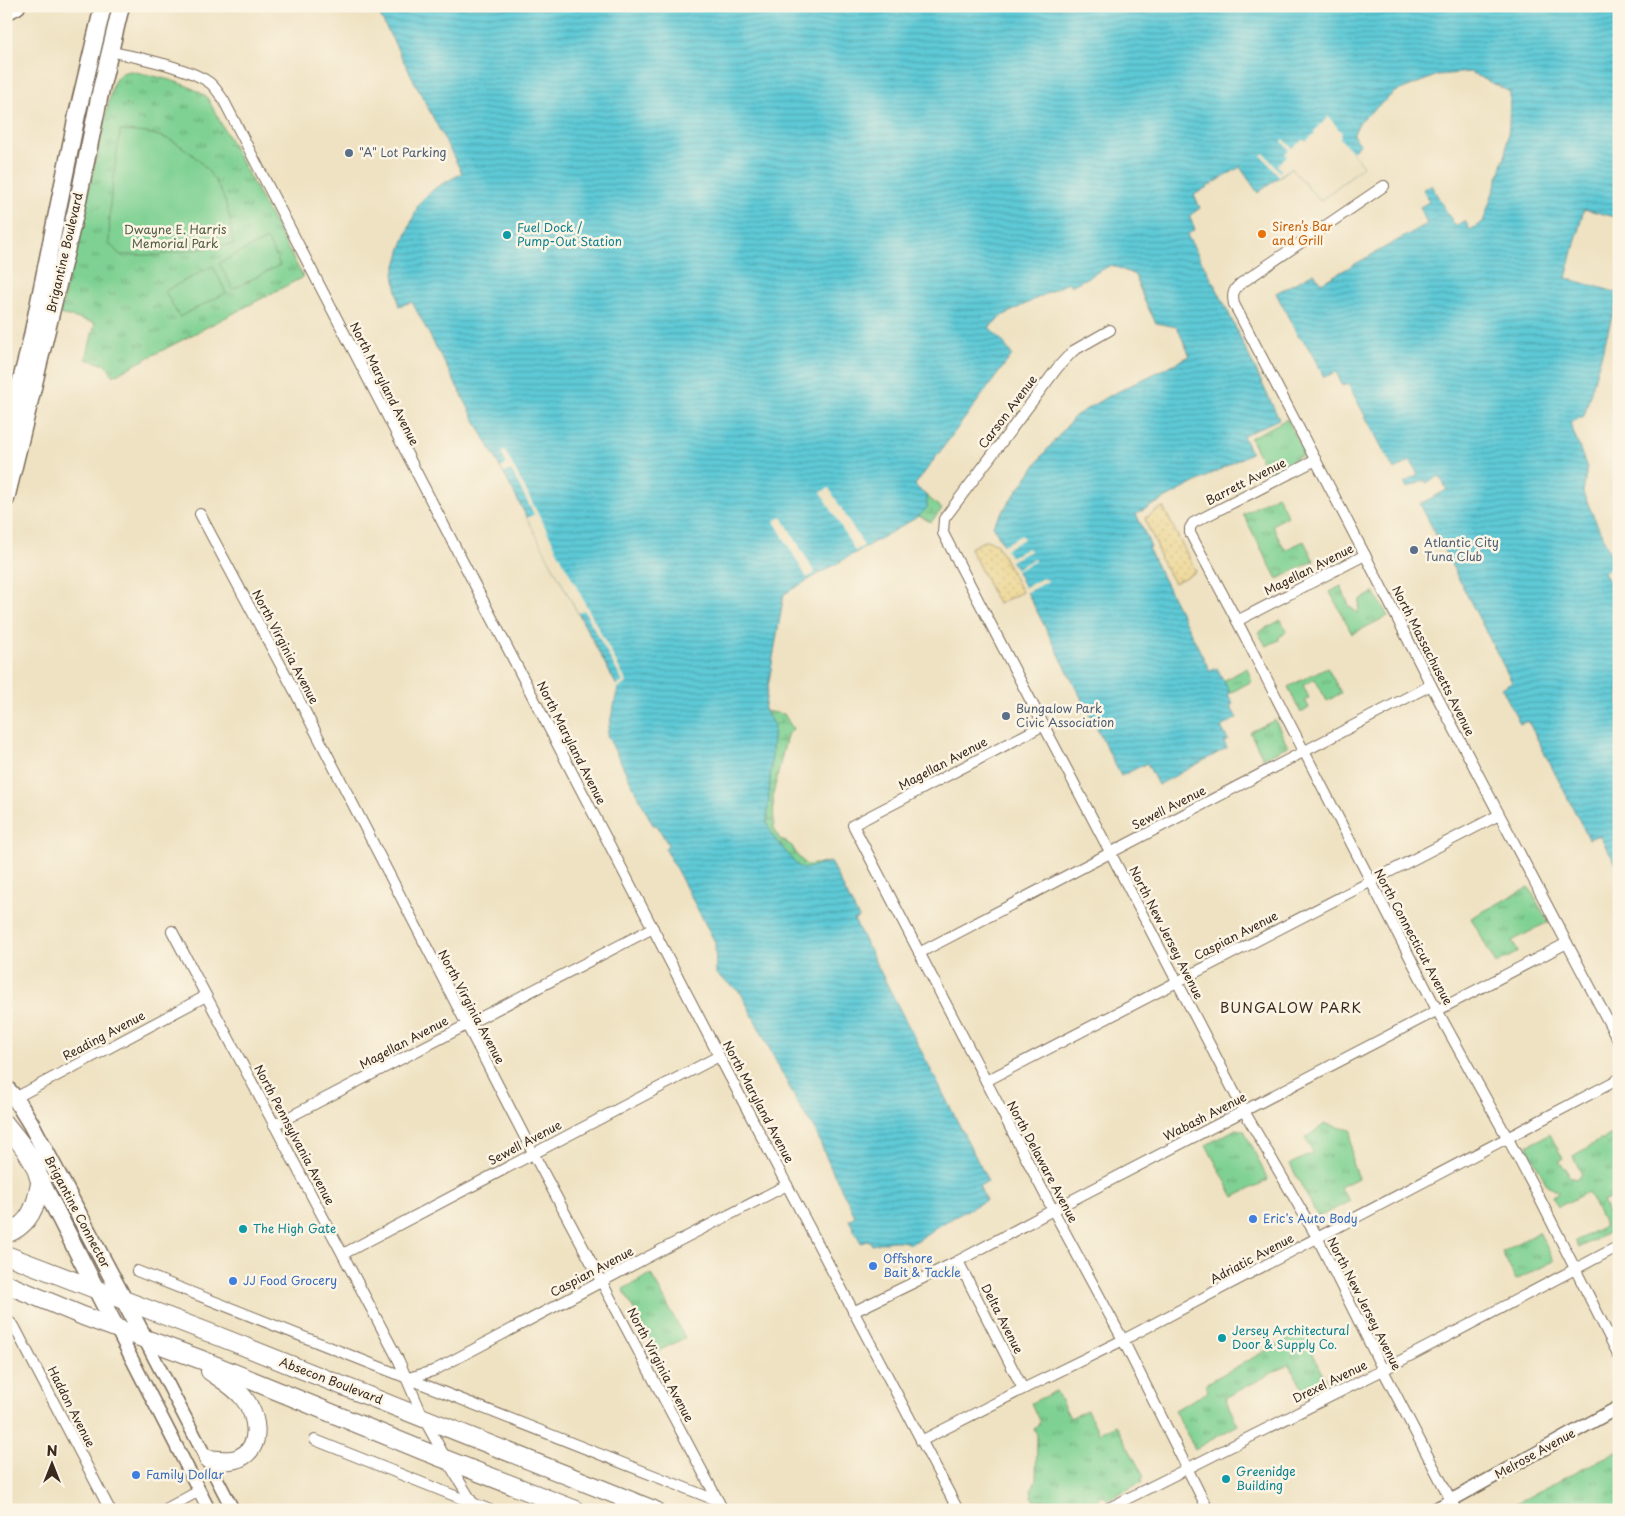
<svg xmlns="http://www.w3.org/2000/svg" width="1625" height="1516" viewBox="0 0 1625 1516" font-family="'Playpen Sans',sans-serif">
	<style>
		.grass { fill: url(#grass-tufts); stroke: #5d7e58 }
		.wetland { fill: url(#wetland-marsh); stroke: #5d7e58 }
		.sand { fill: url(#sand-dots); stroke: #94825e }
		.pitch { fill: #7fd193; stroke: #5d7e58 }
		.water { fill: url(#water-rules); stroke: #4c7a7a }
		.pier { fill: #efe2c2 }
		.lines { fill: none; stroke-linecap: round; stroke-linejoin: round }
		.minor-casing { stroke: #7a6a57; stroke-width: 12 }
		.tertiary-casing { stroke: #7a6a57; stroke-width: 15 }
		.primary-casing { stroke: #7a6a57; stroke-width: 19 }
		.trunk-casing { stroke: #7a6a57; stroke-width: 20 }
		.minor { stroke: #fff; stroke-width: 10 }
		.tertiary { stroke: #fff; stroke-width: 12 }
		.primary { stroke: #fff; stroke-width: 16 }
		.trunk { stroke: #fff; stroke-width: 18 }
		.service-dot { fill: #5c6f8a; stroke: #fcf5e5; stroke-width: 2 }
		.food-dot { fill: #e8710a; stroke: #fcf5e5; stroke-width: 2 }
		.culture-dot { fill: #0f9aa8; stroke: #fcf5e5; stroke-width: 2 }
		.shop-dot { fill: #3f7fe0; stroke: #fcf5e5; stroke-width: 2 }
		.labels { text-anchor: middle; stroke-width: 5; stroke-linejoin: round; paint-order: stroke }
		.service-label { font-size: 12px; fill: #4e5e75; stroke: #fcf5e5; text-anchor: start }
		.food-label { font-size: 12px; fill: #c56008; stroke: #fcf5e5; text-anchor: start }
		.culture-label { font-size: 12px; fill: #0d838f; stroke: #fcf5e5; text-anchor: start }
		.park-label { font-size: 12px; fill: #4f5c41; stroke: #fcf5e5 }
		.street-label { font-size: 12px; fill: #3b2a1e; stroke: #fcf5e5 }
		.shop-label { font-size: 12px; fill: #366cbe; stroke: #fcf5e5; text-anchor: start }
		.neighbourhood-label { font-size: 14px; letter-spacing: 1px; fill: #3b2a1e; stroke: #fcf5e5 }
	</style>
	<defs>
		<pattern id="grass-tufts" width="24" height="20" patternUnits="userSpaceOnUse" patternTransform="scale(1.25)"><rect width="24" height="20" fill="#7fd193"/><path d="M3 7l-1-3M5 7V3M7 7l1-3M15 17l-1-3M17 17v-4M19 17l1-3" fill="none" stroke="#69aa77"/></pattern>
		<pattern id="wetland-marsh" width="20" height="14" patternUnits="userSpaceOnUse" patternTransform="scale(1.25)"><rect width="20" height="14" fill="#7fd193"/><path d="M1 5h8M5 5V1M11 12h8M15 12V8" fill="none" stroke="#69aa77"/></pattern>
		<pattern id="sand-dots" width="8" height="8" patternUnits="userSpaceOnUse" patternTransform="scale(1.25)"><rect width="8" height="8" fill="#eeda9e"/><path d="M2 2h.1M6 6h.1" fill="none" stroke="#cdbb88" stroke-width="1.8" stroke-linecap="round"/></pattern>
		<pattern id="water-rules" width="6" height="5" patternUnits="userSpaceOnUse" patternTransform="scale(1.25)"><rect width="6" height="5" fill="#5ecad7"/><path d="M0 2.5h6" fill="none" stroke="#4fa4ae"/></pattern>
	</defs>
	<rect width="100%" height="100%" fill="#fcf5e5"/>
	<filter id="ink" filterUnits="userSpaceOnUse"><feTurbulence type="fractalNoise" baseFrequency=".02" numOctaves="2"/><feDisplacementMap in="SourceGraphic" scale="10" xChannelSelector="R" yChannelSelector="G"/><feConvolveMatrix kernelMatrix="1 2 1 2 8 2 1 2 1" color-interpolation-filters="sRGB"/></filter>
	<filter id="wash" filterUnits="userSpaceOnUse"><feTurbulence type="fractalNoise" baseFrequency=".0096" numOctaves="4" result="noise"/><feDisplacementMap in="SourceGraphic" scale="20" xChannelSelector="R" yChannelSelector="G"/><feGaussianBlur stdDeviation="1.12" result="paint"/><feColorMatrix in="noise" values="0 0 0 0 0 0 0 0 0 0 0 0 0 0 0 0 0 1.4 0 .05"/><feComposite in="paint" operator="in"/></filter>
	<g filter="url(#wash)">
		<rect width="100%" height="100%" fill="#efe2c2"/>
		<!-- grass -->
		<g class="grass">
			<path d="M131 71C157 77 185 81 207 97L303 277 113 376 106 365 86 359 95 323 60 314 113 84C118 75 121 72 131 71Z"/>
			<path d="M1287 419 1305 454 1268 473 1250 438Z"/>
			<path d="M1277 495 1288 516 1272 525 1285 550 1304 541 1314 561 1277 579 1243 514Z"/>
			<path d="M1341 586 1349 606 1358 613 1360 600 1374 592 1388 616 1352 634 1330 592Z"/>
			<path d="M1281 620 1286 630 1285 633 1279 637V640L1266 646 1258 632Z"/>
			<path d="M1327 667 1341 693 1327 701 1315 679 1303 685 1309 698 1305 700 1309 708 1301 713 1288 687Z"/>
			<path d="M1247 668 1252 681 1230 693 1223 681Z"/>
			<path d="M1275 720 1288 746 1263 758 1250 732Z"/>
			<path d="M1529 887 1548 922 1512 941 1518 952 1496 964 1471 918Z"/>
			<path d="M1325 1124 1351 1130 1352 1163 1358 1178 1340 1187 1350 1201 1318 1217 1290 1164 1313 1153 1305 1138Z"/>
			<path d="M1236 1129 1244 1130 1268 1180 1234 1197 1206 1145Z"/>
			<path d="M1619 1130V1194L1603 1202 1616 1229 1579 1248 1575 1241 1605 1226 1588 1192 1558 1207 1552 1196 1559 1192 1547 1185 1527 1146 1550 1134 1563 1159 1559 1161 1564 1168H1566L1569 1176 1576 1179 1582 1175 1573 1156 1600 1140H1604L1605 1138Z"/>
			<path d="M1539 1232 1554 1261 1516 1280 1502 1252Z"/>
			<path d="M651 1274 685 1338 656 1352 623 1289Z"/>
			<path d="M1302 1331 1326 1380 1304 1391 1289 1364 1225 1398 1238 1425 1195 1449 1174 1410 1208 1392 1205 1384Z"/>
			<path d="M1056 1391 1070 1418 1087 1410 1099 1433 1116 1425 1144 1477 1141 1479 1142 1482 1107 1500 1104 1496 1086 1506 1064 1501 1033 1500 1031 1491 1036 1479 1037 1435 1034 1428 1040 1423 1031 1403Z"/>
			<path d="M1619 1450V1510H1503Z"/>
		</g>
		<!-- wetland -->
		<g class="wetland">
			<path d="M915 486 942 509 931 522 919 516 910 521Z"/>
			<path d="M764 711 784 714 793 729 787 735 773 795 774 828 779 838 792 846 797 855 806 865 830 862 840 882 778 884 758 780Z"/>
		</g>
		<!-- sand -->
		<g class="sand">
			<path d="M1163 507 1196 572 1174 583 1160 559 1157 545 1148 527 1145 518Z"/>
			<path d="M986 540 996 543 1022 592 998 604 970 548Z"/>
		</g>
		<!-- pitch -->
		<g class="pitch">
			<path d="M120 131C135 132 150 132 165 138 175 141 186 149 194 156 222 182 230 207 233 244L159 255H120L109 243 110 204Z"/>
			<path d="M267 239 280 265 233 289 219 263Z"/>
			<path d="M213 266 226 293 179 317 165 291Z"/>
		</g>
		<!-- water -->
		<path class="water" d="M375 6H1619V218L1584 209 1566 278 1619 293 1584 416 1570 423 1587 468 1583 493 1615 564 1604 573 1619 597V869L1599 835 1589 839 1528 721 1520 724 1502 688 1512 682 1420 504 1447 490 1440 476 1426 483 1425 480 1407 488 1404 483 1418 475 1411 461 1394 470 1348 384 1343 386 1336 372 1324 377 1307 345 1298 336 1276 293 1314 273 1321 283 1427 224 1420 207 1429 202 1423 189 1431 185 1455 226 1465 221 1470 230 1483 222 1505 157 1509 126 1510 92 1470 72 1438 75 1395 92 1360 121 1353 135 1360 144 1351 152 1363 166 1320 201 1291 168 1258 193 1240 167 1194 195 1200 208 1189 216 1195 229 1187 235 1219 293 1279 419 1243 436 1251 453 1136 514 1151 547 1148 548 1210 671 1217 668 1230 693 1227 694 1233 704 1230 706 1237 718 1221 727 1228 740 1224 742 1227 748 1158 785 1147 763 1121 776 993 525 1042 456 1075 416 1105 398 1190 356 1177 327 1156 323 1144 300 1135 275 1111 265 1071 286 1069 282 1002 316 989 327 1003 342 1012 355 915 485 927 497V508L919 516 784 594 764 710 774 725 767 823 774 838 799 867 804 869 830 862 859 918 854 920 988 1181 979 1186 986 1200 936 1227 920 1239 910 1244C901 1238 883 1242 872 1245L869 1240 861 1243 849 1220 855 1216 830 1166 815 1130 799 1106 741 993 716 974 715 942 665 848 668 845 657 825H653L607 735 618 688 412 302 399 306 394 273 401 248 419 203 435 188 462 173Z"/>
		<!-- pier -->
		<g class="pier">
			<path d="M1327 115 1342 133 1340 138 1363 166 1320 201 1291 168 1279 176 1261 155 1264 153 1280 172 1281 170 1277 165 1287 156 1285 154 1289 150 1282 141 1284 139 1292 148 1303 140 1306 141 1315 133 1314 131 1319 126 1317 123 1320 125 1328 118Z"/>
			<path d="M505 451 627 683 618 688 616 686 623 682 584 610 578 613 527 518 534 514 511 470 504 473 501 468 507 464 501 453Z"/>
			<path d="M829 488 864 546 855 551 821 492Z"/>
			<path d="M782 517 815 573 807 578 774 521Z"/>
			<path d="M1022 535 1024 539 1006 549 1010 557 1028 548 1030 551 1011 561 1016 569 1034 559 1035 561 1016 571 1024 588 1043 578 1044 580 1047 579 1048 581 1025 593 1001 546Z"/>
		</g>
	</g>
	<g filter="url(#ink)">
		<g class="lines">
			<!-- minor casing -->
			<g class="minor-casing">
				<g id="minor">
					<path d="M110 51C137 58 189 67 210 83 216 88 220 95 224 101L719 1056 958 1510"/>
					<path d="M1384 186 1240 284C1233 290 1232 295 1234 304L1365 555 1431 685 1619 1042"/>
					<path d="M1110 330 1073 351 1058 367 944 519 943 533 1110 852 1244 1111 1318 1239 1383 1370 1456 1510"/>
					<path d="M1316 460 1193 523 1190 528V533L1237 621 1437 1010 1507 1137 1541 1201 1619 1356"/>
					<path d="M200 514 294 690 533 1153 723 1510"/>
					<path d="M1237 621 1365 555"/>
					<path d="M1044 725 853 825 1053 1210 1123 1340 1208 1510"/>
					<path d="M172 931 399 1361 423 1417 446 1459 477 1510"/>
					<path d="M919 953 1431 685"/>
					<path d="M986 1081 1499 815"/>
					<path d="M15 1098 206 996"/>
					<path d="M274 1125 653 928"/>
					<path d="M343 1254 719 1056"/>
					<path d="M958 1261 1023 1389"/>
					<path d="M137 1271 718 1501"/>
					<path d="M853 1312 958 1261 1053 1210 1567 943"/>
					<path d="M6 1319 14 1326 110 1510"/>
					<path d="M408 1378 433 1371 663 1249 787 1185"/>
					<path d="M315 1440 490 1510"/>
					<path d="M921 1441 1023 1389 1123 1340 1619 1079"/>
					<path d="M164 1510 199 1491"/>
					<path d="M1105 1510 1383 1370 1619 1246"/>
				</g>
			</g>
			<!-- tertiary casing -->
			<g class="tertiary-casing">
				<g id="tertiary">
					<path d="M116 1328 209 1510"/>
					<path d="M144 1338 233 1510"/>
					<path d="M1434 1510 1619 1407"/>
				</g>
			</g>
			<!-- primary casing -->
			<g class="primary-casing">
				<g id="primary">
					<path d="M6 12 17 6"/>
					<path d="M6 439 31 341 77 115 103 6"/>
					<path d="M6 499 76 210 101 89 121 6"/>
					<path d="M6 1088 15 1098 31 1124 144 1338"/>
					<path d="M40 1179 116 1328"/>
				</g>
			</g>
			<!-- trunk casing -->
			<g class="trunk-casing">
				<g id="trunk">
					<path d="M6 1125C18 1140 34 1158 39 1178 41 1182 39 1188 38 1193 34 1213 25 1227 6 1234"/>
					<path d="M6 1255 218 1336 654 1510"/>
					<path d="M6 1284 83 1316 202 1360 424 1451 576 1510"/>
					<path d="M208 1459C218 1460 229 1462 239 1458 264 1447 257 1414 243 1397 234 1386 221 1379 210 1371"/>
				</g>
			</g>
			<!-- minor -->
			<use href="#minor" class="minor"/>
			<!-- tertiary -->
			<use href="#tertiary" class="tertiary"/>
			<!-- primary -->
			<use href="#primary" class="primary"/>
			<!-- trunk -->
			<use href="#trunk" class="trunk"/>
		</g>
	</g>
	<!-- markers -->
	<g class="service-dot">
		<circle cx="349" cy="153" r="5"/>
		<circle cx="1414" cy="550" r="5"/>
		<circle cx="1006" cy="716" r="5"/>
	</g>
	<circle class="food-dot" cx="1262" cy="234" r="5"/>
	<g class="culture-dot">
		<circle cx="507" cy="235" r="5"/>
		<circle cx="243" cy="1229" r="5"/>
		<circle cx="1222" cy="1338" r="5"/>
		<circle cx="1226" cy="1479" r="5"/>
	</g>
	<g class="shop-dot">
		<circle cx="1253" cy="1219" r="5"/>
		<circle cx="873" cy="1266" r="5"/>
		<circle cx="233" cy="1281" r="5"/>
		<circle cx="136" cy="1475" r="5"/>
	</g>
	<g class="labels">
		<!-- service labels -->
		<g class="service-label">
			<text x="359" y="157">"A" Lot Parking</text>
			<text x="1424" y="547">Atlantic City<tspan x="1424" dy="14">Tuna Club</tspan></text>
			<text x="1016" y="713">Bungalow Park<tspan x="1016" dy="14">Civic Association</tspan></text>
		</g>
		<!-- food labels -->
		<g class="food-label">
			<text x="1272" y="231">Siren’s Bar<tspan x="1272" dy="14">and Grill</tspan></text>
		</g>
		<!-- culture labels -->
		<g class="culture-label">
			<text x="517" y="232">Fuel Dock /<tspan x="517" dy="14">Pump-Out Station</tspan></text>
			<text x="253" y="1233">The High Gate</text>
			<text x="1232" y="1335">Jersey Architectural<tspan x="1232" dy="14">Door &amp; Supply Co.</tspan></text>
			<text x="1236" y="1476">Greenidge<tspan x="1236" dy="14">Building</tspan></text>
		</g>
		<!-- park labels -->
		<g class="park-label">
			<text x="175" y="234">Dwayne E. Harris<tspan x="175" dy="14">Memorial Park</tspan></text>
		</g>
		<!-- street labels -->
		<g class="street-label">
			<text transform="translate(65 253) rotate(-77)" y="4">Brigantine Boulevard</text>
			<text transform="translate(384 384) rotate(63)" y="4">North Maryland Avenue</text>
			<text transform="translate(1008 412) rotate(-53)" y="4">Carson Avenue</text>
			<text transform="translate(1246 482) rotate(-27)" y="4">Barrett Avenue</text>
			<text transform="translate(1309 570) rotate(-27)" y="4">Magellan Avenue</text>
			<text transform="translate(285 647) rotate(62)" y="4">North Virginia Avenue</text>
			<text transform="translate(1433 661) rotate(63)" y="4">North Massachusetts Avenue</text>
			<text transform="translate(571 743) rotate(63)" y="4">North Maryland Avenue</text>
			<text transform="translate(943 764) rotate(-28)" y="4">Magellan Avenue</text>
			<text transform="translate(1169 808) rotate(-27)" y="4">Sewell Avenue</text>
			<text transform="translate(1166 933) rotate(63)" y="4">North New Jersey Avenue</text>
			<text transform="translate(1236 936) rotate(-27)" y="4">Caspian Avenue</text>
			<text transform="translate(1413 937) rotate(62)" y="4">North Connecticut Avenue</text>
			<text transform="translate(471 1007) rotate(62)" y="4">North Virginia Avenue</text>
			<text transform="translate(104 1036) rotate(-28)" y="4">Reading Avenue</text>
			<text transform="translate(404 1043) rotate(-28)" y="4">Magellan Avenue</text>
			<text transform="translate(758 1102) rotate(62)" y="4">North Maryland Avenue</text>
			<text transform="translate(1205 1117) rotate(-27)" y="4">Wabash Avenue</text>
			<text transform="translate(294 1135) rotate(62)" y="4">North Pennsylvania Avenue</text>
			<text transform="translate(525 1143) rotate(-28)" y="4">Sewell Avenue</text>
			<text transform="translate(1042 1162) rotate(62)" y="4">North Delaware Avenue</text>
			<text transform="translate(77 1212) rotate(62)" y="4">Brigantine Connector</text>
			<text transform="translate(1252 1259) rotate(-28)" y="4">Adriatic Avenue</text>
			<text transform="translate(592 1272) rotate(-28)" y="4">Caspian Avenue</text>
			<text transform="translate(1364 1304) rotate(63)" y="4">North New Jersey Avenue</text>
			<text transform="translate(1002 1319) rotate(63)" y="4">Delta Avenue</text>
			<text transform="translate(660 1365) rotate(62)" y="4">North Virginia Avenue</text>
			<text transform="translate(331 1381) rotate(21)" y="4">Absecon Boulevard</text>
			<text transform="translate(1330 1382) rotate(-26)" y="4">Drexel Avenue</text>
			<text transform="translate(71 1407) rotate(63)" y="4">Haddon Avenue</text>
			<text transform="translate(1535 1454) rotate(-29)" y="4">Melrose Avenue</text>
		</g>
		<!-- shop labels -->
		<g class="shop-label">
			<text x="1263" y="1223">Eric's Auto Body</text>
			<text x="883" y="1263">Offshore<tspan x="883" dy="14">Bait &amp; Tackle</tspan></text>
			<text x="243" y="1285">JJ Food Grocery</text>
			<text x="146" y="1479">Family Dollar</text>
		</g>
		<!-- neighbourhood labels -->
		<g class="neighbourhood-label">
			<text x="1291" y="1013">BUNGALOW PARK</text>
		</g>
	</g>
	<!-- margin -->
	<rect width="1625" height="1516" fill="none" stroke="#fcf5e5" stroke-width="25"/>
	<!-- north arrow -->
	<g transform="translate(52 1464)" stroke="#fcf5e5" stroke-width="4" paint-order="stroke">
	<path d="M0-4L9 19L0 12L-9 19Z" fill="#3b2a1e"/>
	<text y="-8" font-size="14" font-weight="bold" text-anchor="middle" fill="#3b2a1e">N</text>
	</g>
</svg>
